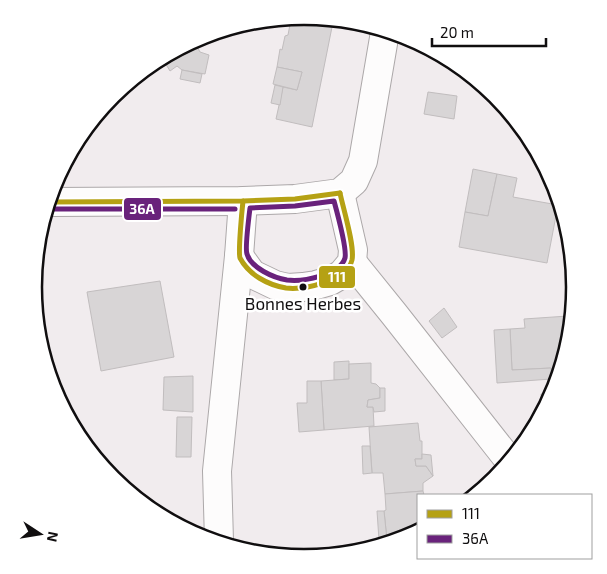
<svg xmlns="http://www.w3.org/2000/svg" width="607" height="574" viewBox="0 0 607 574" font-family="'Exo 2',sans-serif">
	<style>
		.building { fill: #d8d5d6; stroke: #c1bdbe }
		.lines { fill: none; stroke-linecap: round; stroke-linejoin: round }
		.minor-casing { stroke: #aca8a9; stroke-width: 30 }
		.minor { stroke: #fdfcfc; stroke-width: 28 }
		.bus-1-casing { stroke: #fff; stroke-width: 9 }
		.bus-2-casing { stroke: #fff; stroke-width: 9 }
		.bus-1 { stroke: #b5a114; stroke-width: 5 }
		.bus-2 { stroke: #69227b; stroke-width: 5 }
		.bus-dot { fill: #100e0f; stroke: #fff; stroke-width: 2 }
		.labels { text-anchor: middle; stroke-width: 5; stroke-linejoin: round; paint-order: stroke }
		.bus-label { font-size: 17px; fill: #100e0f; stroke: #fff }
		.rim { fill: none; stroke: #100e0f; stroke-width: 2.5 }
		.line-badge { stroke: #fff; stroke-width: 2 }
		.badge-label { font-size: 14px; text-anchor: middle; font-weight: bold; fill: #fff }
	</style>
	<rect width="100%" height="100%" fill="#f1ecee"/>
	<!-- building -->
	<g class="building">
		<path d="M304 16 333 22 312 127 276 119 283 87 297 90 302 72 277 67 280 49 282 50 285 36 288 35 291 19Z"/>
		<path d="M194 41 200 52 209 55 205 74 182 70 177 66 170 71 164 61Z"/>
		<path d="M277 67 302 72 297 90 273 84Z"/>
		<path d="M182 70 202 74 200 83 180 79Z"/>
		<path d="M275 85 283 87 280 105 271 103Z"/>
		<path d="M118 92 120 98 107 103 112 95Z"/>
		<path d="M428 92 457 96 454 119 424 114Z"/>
		<path d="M473 169 497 174 488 216 465 212Z"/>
		<path d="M497 174 517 178 513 197 558 205 547 263 459 247 465 212 488 216Z"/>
		<path d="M160 281 174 357 101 371 87 292Z"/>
		<path d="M444 308 457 327 442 338 429 321Z"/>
		<path d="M568 316 557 375H551V368L512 370 510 329 525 328 524 319Z"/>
		<path d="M510 329 512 370 551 368V379L497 383 494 330Z"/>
		<path d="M349 361V379L334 380V362Z"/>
		<path d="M371 363V383L376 384 380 388V398L368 400 367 407H373L374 426 324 430 321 381 349 379V364Z"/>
		<path d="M193 376V412L163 410 164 377Z"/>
		<path d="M307 381H321L324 430 299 432 297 403H307Z"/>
		<path d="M380 388H385V411L374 412 373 407H367L368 400 380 398Z"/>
		<path d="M552 393 542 408 541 394Z"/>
		<path d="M177 417H192L191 457H176Z"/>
		<path d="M418 423 420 441H422V459H415L416 466H426L433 476 423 483V491L385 494 383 473H372L369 427Z"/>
		<path d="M362 446H370L372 473 363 474Z"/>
		<path d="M422 454 431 455 433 476 426 466H416L415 459H422Z"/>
		<path d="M423 491 424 495H418V530L407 537 387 540 384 511 386 510 385 494Z"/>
		<path d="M377 511H384L387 540H379Z"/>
	</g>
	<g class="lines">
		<!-- minor casing -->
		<g class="minor-casing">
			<g id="minor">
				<path d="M50 202 243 201 295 199 340 193 354 181 363 161 385 32"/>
				<path d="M239 256 252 274 275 285 288 288 303 287 316 285 330 281 342 274 352 262 353 250 340 193"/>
				<path d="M352 262 394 314 508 459"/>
				<path d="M219 541 217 471 239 256 243 201"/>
			</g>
		</g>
		<!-- minor -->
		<use href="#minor" class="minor"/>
		<!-- bus-1 casing -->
		<g class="bus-1-casing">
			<g id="bus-1">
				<path d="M243 201C242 210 238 252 240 258 249 275 268 285 286 288 304 290 347 281 352 260 355 246 343 208 340 193"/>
				<path d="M50 202 243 201 295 199 340 193"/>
			</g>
		</g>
		<!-- bus-2 casing -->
		<g class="bus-2-casing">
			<g id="bus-2">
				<path d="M334 201C337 212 347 249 345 258 340 275 303 282 287 280 274 278 251 268 247 254 245 249 249 216 250 208L295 206Z"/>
				<path d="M50 209H235"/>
			</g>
		</g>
		<!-- bus-1 -->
		<use href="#bus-1" class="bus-1"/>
		<!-- bus-2 -->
		<use href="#bus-2" class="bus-2"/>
	</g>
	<!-- markers -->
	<circle class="bus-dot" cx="303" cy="287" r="4.5"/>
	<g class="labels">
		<!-- bus labels -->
		<g class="bus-label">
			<text x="303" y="310">Bonnes Herbes</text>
		</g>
	</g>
	<!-- crop -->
	<path d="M0 0H607V574H0ZM42 287a262 262 0 1 1 524 0a262 262 0 1 1-524 0Z" fill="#fff" fill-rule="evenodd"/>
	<path class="rim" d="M42 287a262 262 0 1 1 524 0a262 262 0 1 1-524 0Z"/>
	<g class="line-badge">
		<rect x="123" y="197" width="39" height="24" rx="5" fill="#69227b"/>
		<rect x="318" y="265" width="38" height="24" rx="5" fill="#b5a114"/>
	</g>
	<g class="badge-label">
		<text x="142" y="214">36A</text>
		<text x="337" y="282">111</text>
	</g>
	<!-- legend -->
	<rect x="417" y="494" width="175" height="65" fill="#ffffff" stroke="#9f9f9f"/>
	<rect x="427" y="510" width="25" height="8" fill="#b5a114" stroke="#9f9f9f"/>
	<text x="462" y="519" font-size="15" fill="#100e0f">111</text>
	<rect x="427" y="535" width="25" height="8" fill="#69227b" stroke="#9f9f9f"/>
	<text x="462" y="544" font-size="15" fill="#100e0f">36A</text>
	<!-- north arrow -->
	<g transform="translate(40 534) rotate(102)" stroke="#ffffff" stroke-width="4" paint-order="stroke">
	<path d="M0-4L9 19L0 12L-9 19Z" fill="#100e0f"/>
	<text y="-8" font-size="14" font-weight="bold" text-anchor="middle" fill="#100e0f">N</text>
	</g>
	<!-- scale -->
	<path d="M432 38v8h114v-8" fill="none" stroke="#100e0f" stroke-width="2.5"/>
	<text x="440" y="38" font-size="15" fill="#100e0f" stroke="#ffffff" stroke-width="4" paint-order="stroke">20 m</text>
</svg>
